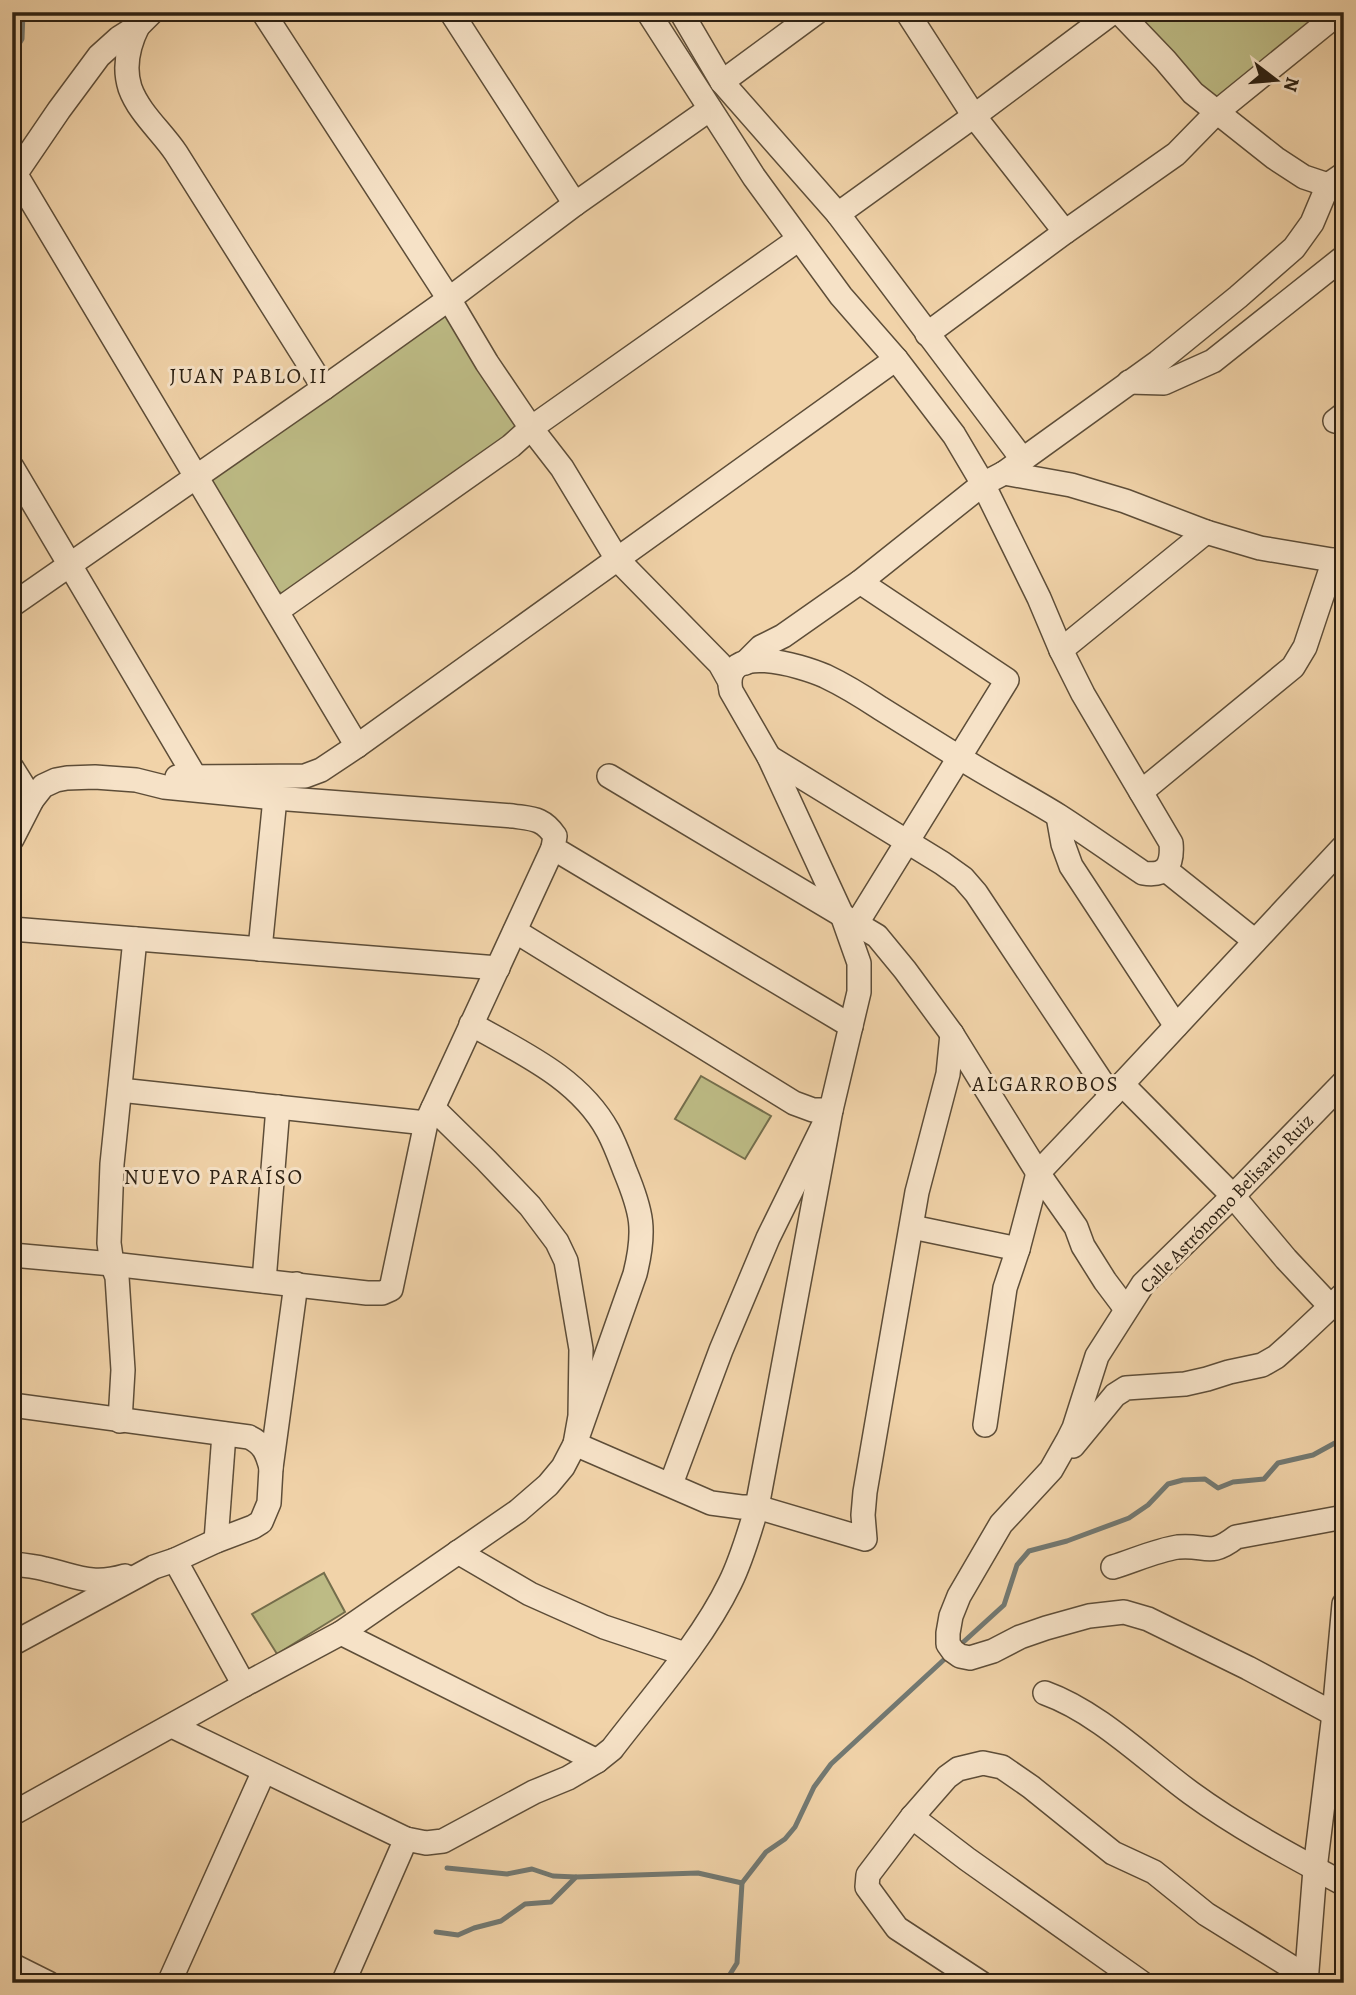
<svg xmlns="http://www.w3.org/2000/svg" width="1356" height="1995" viewBox="0 0 1356 1995" font-family="Alegreya,serif">
	<style>
		.green { fill: #bdbb85; stroke: #746e4c; stroke-width: 2 }
		.lines { fill: none; stroke-linecap: round; stroke-linejoin: round }
		.stream { stroke: #727973; stroke-width: 5 }
		.minor-casing { stroke: #5d4d38; stroke-width: 26 }
		.minor { stroke: #f6e2c7; stroke-width: 23 }
		.labels { text-anchor: middle; stroke-width: 6; stroke-linejoin: round; paint-order: stroke }
		.street-label { font-size: 19px; fill: #2c2012; stroke: #f6e2c7 }
		.neighbourhood-label { font-size: 21px; letter-spacing: 2px; fill: #2c2012; stroke: #f6e2c7 }
	</style>
	<rect width="100%" height="100%" fill="#f1d3a9"/>
	<filter id="stains"><feTurbulence type="fractalNoise" baseFrequency=".00286" numOctaves="4"/><feColorMatrix values="0 0 0 0 .2 0 0 0 0 .09 0 0 0 0 .02 0 0 0 .5 -.17"/></filter>
	<radialGradient id="worn" r=".72"><stop offset=".6" stop-color="#630" stop-opacity="0"/><stop offset="1" stop-color="#630" stop-opacity=".3"/></radialGradient>
	<!-- green -->
	<g class="green">
		<path d="M1129 12H1325L1220 101 1198 87Z"/>
		<path d="M443 316 450 317 515 414 518 431 291 593H281L274 588 207 478Z"/>
		<path d="M701 1076 771 1116 745 1159 675 1119Z"/>
		<path d="M324 1573 345 1612 277 1654 252 1614Z"/>
	</g>
	<g class="lines">
		<!-- stream -->
		<g class="stream">
			<path d="M12 64 13 54 22 39 23 12"/>
			<path d="M959 1646 1004 1605 1017 1565 1029 1551 1067 1541 1129 1518 1148 1505 1168 1484 1183 1480 1205 1479 1218 1488 1233 1482 1264 1479 1278 1463 1313 1455 1344 1438"/>
			<path d="M447 1868 507 1874 532 1869 553 1876 576 1877"/>
			<path d="M436 1932 458 1935 474 1928 501 1921 525 1904 551 1902 576 1877 698 1873 742 1883"/>
			<path d="M722 1983 727 1979 737 1963 742 1883 766 1852 785 1839 795 1827 814 1787 831 1764 949 1655"/>
		</g>
		<!-- minor casing -->
		<g class="minor-casing">
			<g id="minor">
				<path d="M263 12 449 299 487 363 531 428 562 468 617 559 720 664 729 680"/>
				<path d="M451 12 575 204"/>
				<path d="M681 12 722 82 838 214 1023 460"/>
				<path d="M907 12 974 116 1065 232"/>
				<path d="M1119 12 1165 60 1193 93 1275 158 1304 177 1343 190"/>
				<path d="M138 26C128 46 123 66 130 88 139 113 162 132 176 153 225 232 275 310 324 388"/>
				<path d="M722 82 817 12"/>
				<path d="M16 175 357 746"/>
				<path d="M12 179 59 110 99 56 119 38 138 26 152 12"/>
				<path d="M838 214 974 116 1113 12"/>
				<path d="M927 334 1065 232 1176 154 1218 111 1340 12"/>
				<path d="M1129 382 1164 383 1213 361 1344 257"/>
				<path d="M1335 421 1344 414"/>
				<path d="M12 467 194 775"/>
				<path d="M1004 473 1071 485 1125 501 1206 532 1260 548 1344 562"/>
				<path d="M12 605 324 388 449 299 575 204 710 109"/>
				<path d="M277 611 511 446 531 428 799 239"/>
				<path d="M1061 650 1206 532"/>
				<path d="M745 663 761 647 783 636 860 582 983 484 1004 473 1158 362 1238 297 1294 248 1312 223 1328 185 1344 174"/>
				<path d="M769 757 942 863 963 878 976 893 1111 1096"/>
				<path d="M12 768 32 800"/>
				<path d="M609 776 877 936 905 970 952 1034 1038 1173 1076 1227 1083 1246 1105 1281 1126 1309"/>
				<path d="M177 777 305 776 321 770 357 746 896 359"/>
				<path d="M1141 792 1293 667 1305 647 1334 560"/>
				<path d="M1058 816 1063 844 1071 866 1176 1026"/>
				<path d="M12 839 32 800 43 786 56 780 67 778 95 777 136 780 164 787 275 798 513 816C533 819 543 818 555 836L553 848 851 1026"/>
				<path d="M1166 870 1255 941"/>
				<path d="M857 923 1007 680 860 582"/>
				<path d="M12 929 498 968"/>
				<path d="M515 931 794 1103 813 1110H831L768 1238 721 1350 671 1484"/>
				<path d="M260 949 275 798"/>
				<path d="M1344 1082 1233 1196 1143 1284 1097 1356 1074 1428 1068 1440 1051 1470 1001 1524 959 1596 951 1616 948 1633V1644L953 1651 960 1656 970 1658 993 1651 1020 1637 1046 1628 1089 1616 1124 1612 1148 1619 1248 1668 1334 1714 1344 1721"/>
				<path d="M1122 1084 1233 1196 1286 1259 1331 1307"/>
				<path d="M120 1090 426 1123"/>
				<path d="M433 1108 486 1160 530 1206 557 1242 566 1261 581 1349 580 1416 575 1444 711 1503 741 1507H757L865 1539 863 1515 865 1492 881 1399 917 1192 948 1074 952 1034"/>
				<path d="M912 1227 1018 1249"/>
				<path d="M12 1255 112 1264 367 1293H382L391 1289 426 1123 553 848"/>
				<path d="M264 1281 278 1107"/>
				<path d="M12 1405 249 1437C264 1444 267 1453 271 1468"/>
				<path d="M120 1421 123 1370 117 1277 112 1264 109 1243 112 1164 135 939"/>
				<path d="M985 1425 1005 1288 1018 1249 1038 1173 1111 1096 1344 846"/>
				<path d="M1073 1446 1115 1395 1126 1388 1185 1384 1207 1379 1229 1372 1262 1365 1276 1357 1294 1341 1344 1294"/>
				<path d="M216 1541 224 1434"/>
				<path d="M458 1552 530 1594 604 1627 685 1654"/>
				<path d="M175 1560 244 1685"/>
				<path d="M12 1564C23 1565 34 1566 45 1569 77 1576 91 1586 125 1576"/>
				<path d="M1113 1567C1133 1561 1157 1550 1178 1547 1206 1544 1209 1558 1236 1537L1344 1517"/>
				<path d="M341 1633 597 1761"/>
				<path d="M12 1644 154 1567 175 1560 216 1541 253 1527 261 1522 269 1503 271 1468 296 1284"/>
				<path d="M1045 1693C1098 1712 1146 1760 1191 1793 1239 1828 1292 1856 1344 1884"/>
				<path d="M172 1726 406 1839 426 1843 443 1841 534 1792 568 1778 597 1761 612 1749C651 1698 702 1641 730 1583 742 1559 749 1533 757 1507L831 1110 859 992V963L842 915 769 757 731 691C720 640 802 666 825 676 844 685 862 696 880 708 906 724 931 740 957 756 990 777 1025 795 1059 816 1087 834 1115 854 1143 873 1166 877 1173 865 1171 843L1083 694 1061 650 1039 598 983 484 954 435 896 359 841 296 754 177 648 12"/>
				<path d="M12 1814 244 1685 341 1633 518 1511 548 1485 563 1467 575 1444 635 1274C646 1230 642 1212 625 1171 620 1158 615 1144 608 1131 579 1078 522 1053 471 1024"/>
				<path d="M912 1817 967 1859 1142 1983"/>
				<path d="M12 1965 48 1983"/>
				<path d="M169 1983 264 1771"/>
				<path d="M343 1983 406 1839"/>
				<path d="M981 1983 897 1928 867 1887 868 1875 912 1817 947 1777 958 1769 983 1763 1002 1767 1031 1787 1113 1853 1154 1872 1206 1914 1306 1976"/>
				<path d="M1306 1983 1315 1869 1334 1714 1344 1604"/>
			</g>
		</g>
		<!-- minor -->
		<use href="#minor" class="minor"/>
	</g>
	<g class="labels">
		<!-- street labels -->
		<g class="street-label">
			<text transform="translate(1226 1203) rotate(-46)" y="7">Calle Astrónomo Belisario Ruiz</text>
		</g>
		<!-- neighbourhood labels -->
		<g class="neighbourhood-label">
			<text x="249" y="383">JUAN PABLO II</text>
			<text x="1046" y="1091">ALGARROBOS</text>
			<text x="214" y="1184">NUEVO PARAÍSO</text>
		</g>
	</g>
	<!-- margin -->
	<rect width="1356" height="1995" fill="none" stroke="#f1d3a9" stroke-width="42"/>
	<rect x="14" y="14" width="1328" height="1967" fill="none" stroke="#2c2012" stroke-width="3.5"/>
	<rect x="21" y="21" width="1314" height="1953" fill="none" stroke="#2c2012" stroke-width="2"/>
	<!-- north arrow -->
	<g transform="translate(1276 80) rotate(106)" stroke="#f6e2c7" stroke-width="5" paint-order="stroke">
	<path d="M0-5L12 26L0 18L-12 26Z" fill="#2c2012"/>
	<text y="-10" font-size="19" font-weight="bold" text-anchor="middle" fill="#2c2012">N</text>
	</g>
	<rect width="100%" height="100%" filter="url(#stains)"/>
	<rect width="100%" height="100%" fill="url(#worn)"/>
</svg>
